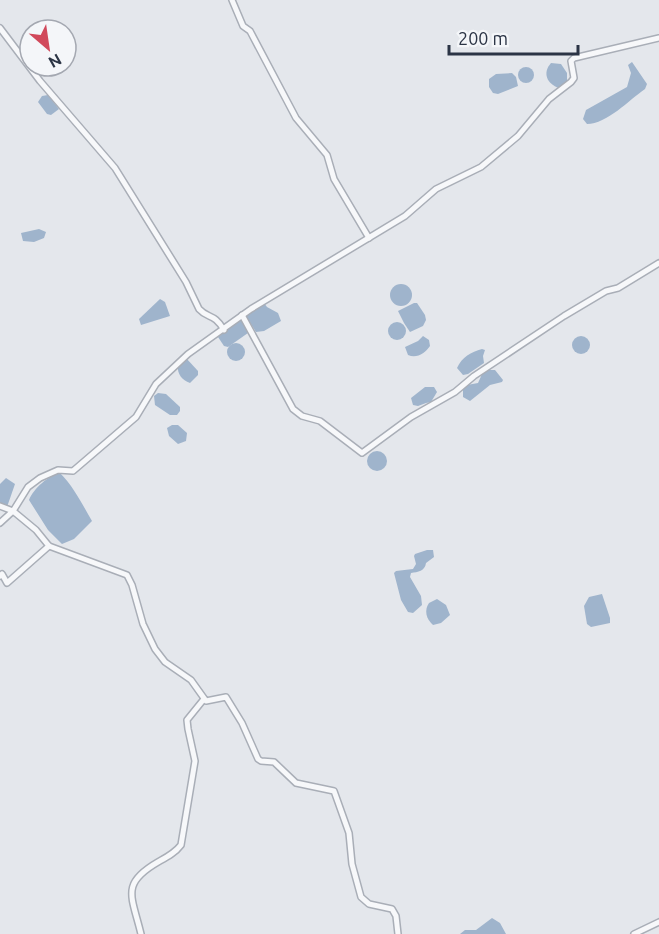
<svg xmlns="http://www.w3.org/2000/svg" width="659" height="934" viewBox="0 0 659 934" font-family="Ubuntu,sans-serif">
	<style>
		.water { fill: #9fb4cc }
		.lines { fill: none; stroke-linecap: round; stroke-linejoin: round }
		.minor-casing { stroke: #a9aeb7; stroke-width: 8 }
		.minor { stroke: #f7f8fa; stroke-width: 5 }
	</style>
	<rect width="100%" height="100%" fill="#e4e7ec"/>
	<!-- water -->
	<g class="water">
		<path d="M632 62 647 84 645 89C629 100 607 124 587 124L583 119 586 110 627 87 631 73 628 65Z"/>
		<path d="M551 63 561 64 567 73V81L559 88C547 84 542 73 551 63Z"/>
		<circle cx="526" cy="75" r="8"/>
		<path d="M512 73 516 77 518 86 498 94 493 93 489 87V79L496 74Z"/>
		<path d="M48 95 59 109 51 115 47 114 38 102 42 96Z"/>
		<path d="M39 229 46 232 44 238 34 242 23 241 21 233Z"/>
		<circle cx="401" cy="295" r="11"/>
		<path d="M160 299 165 302 170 316 141 325 139 319Z"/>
		<path d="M264 303 267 307 278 313 281 321 264 331 256 332 245 315Z"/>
		<path d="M414 303H417L425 315 426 320 423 326 410 332 404 323 398 311Z"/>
		<path d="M241 319 248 333 228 347 224 346 218 337Z"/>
		<circle cx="397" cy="331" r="9"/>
		<path d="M423 336 429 340 430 346C425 353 417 359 408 355L405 347 418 341Z"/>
		<circle cx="581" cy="345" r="9"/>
		<circle cx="236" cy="352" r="9"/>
		<path d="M482 349 485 350 483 356 484 363 468 374 463 375 457 368C462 357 471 352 482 349Z"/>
		<path d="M186 358 198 371V375L190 383C182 380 177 374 178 366Z"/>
		<path d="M488 370H495L503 380 502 382 490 385 470 401 463 397V390L467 385 478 383 483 372Z"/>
		<path d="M425 387H434L437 392 431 402 426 403 418 406 413 405 411 398Z"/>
		<path d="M158 393 166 394 180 407V411L177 415H170L155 405 154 396Z"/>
		<path d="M172 425H178L187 433 186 441 178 444 169 436 167 428Z"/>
		<circle cx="377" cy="461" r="10"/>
		<path d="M60 473C74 487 82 504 92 521L74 539 62 544 48 530 29 500C34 488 48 476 60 473Z"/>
		<path d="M6 478 15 484 7 507 0 503V484Z"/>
		<path d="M427 550H433L434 557 426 563C425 571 418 572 411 573L410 577 421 596 422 605 413 613 408 612 401 600 394 573 396 571 413 569 416 564 414 556 415 554Z"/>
		<path d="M602 594 610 618V623L591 627 587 624 584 606 589 597Z"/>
		<path d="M437 599 446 605 450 615 441 623 433 625C426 619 424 610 429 603Z"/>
		<path d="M492 918 500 923 506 934H460L465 930H476Z"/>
	</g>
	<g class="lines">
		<!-- minor casing -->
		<g class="minor-casing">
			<g id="minor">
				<path d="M232 0 243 26 250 31 296 118 327 155 334 179 369 238"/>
				<path d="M0 28 40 81 115 168 186 282 199 309C208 319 214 313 224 330"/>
				<path d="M242 315 293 409 302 416 320 421 362 453 411 417 455 392 474 376 564 316 606 291 618 288 659 263"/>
				<path d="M0 506 13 511 36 530 49 546 127 575 132 585 143 624 155 649 165 662 191 680 206 701 226 697 242 723 258 759 261 761 274 762 296 783 334 791 349 833 352 864 361 897 369 904 392 909 396 916 398 934"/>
				<path d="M0 523 13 511 28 487 40 478 58 470 73 471 136 417 156 384 188 354 251 309 405 216 436 189 481 167 518 136 549 99 571 82 574 78 571 61 574 58 659 38"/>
				<path d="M0 576 2 574 7 583 49 546"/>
				<path d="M141 934C132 896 120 884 158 862 167 857 175 853 181 845L195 761 188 729 187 720 204 699"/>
				<path d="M634 934 659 922"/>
			</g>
		</g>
		<!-- minor -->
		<use href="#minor" class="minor"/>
	</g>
	<!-- north arrow -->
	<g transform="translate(48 48) rotate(151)"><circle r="28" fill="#f4f6f9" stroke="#a4a8b1" stroke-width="1.5"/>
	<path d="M0-4.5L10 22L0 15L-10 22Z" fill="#d1495b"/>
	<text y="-9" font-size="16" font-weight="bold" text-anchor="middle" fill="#2b3445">N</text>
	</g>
	<!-- scale -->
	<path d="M449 45v9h129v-9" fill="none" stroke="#2b3445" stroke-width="3"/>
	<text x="458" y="45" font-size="18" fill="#2b3445" stroke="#f4f6f9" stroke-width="4.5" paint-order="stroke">200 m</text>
</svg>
